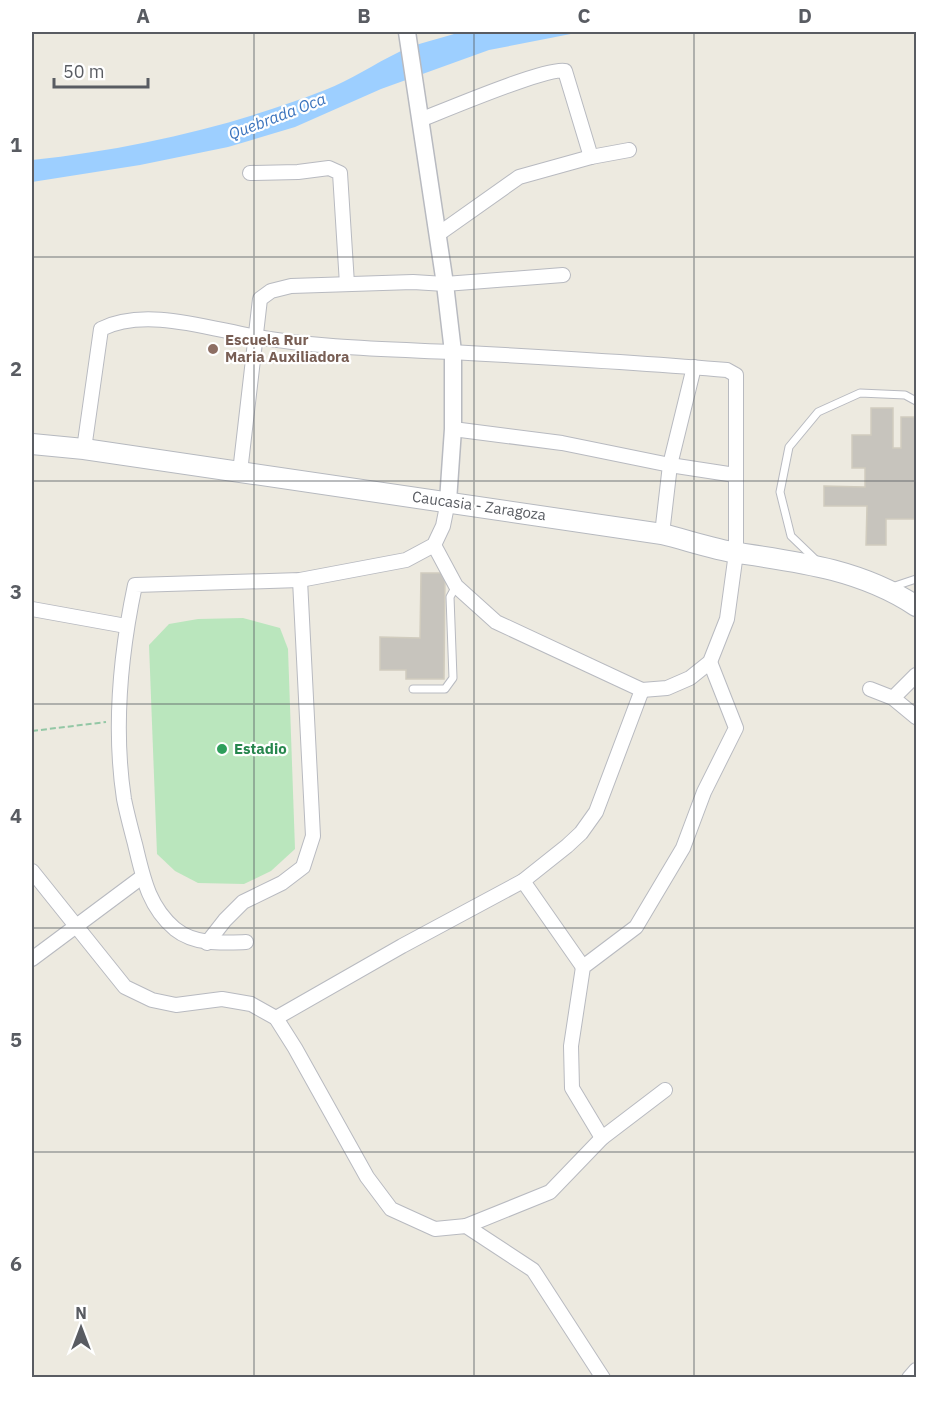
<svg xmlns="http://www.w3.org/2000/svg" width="948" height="1409" viewBox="0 0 948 1409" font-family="'IBM Plex Sans',sans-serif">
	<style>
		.green { fill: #bae6bd }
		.water { fill: #9dcfff }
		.building { fill: #c7c4bd; stroke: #d1ccbe; stroke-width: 1.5 }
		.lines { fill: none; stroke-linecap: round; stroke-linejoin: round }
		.service-casing { stroke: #b8bac0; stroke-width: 9 }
		.minor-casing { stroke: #b8bac0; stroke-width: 16 }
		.tertiary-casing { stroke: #b8bac0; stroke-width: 19 }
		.secondary-casing { stroke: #b6b9bf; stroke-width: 22 }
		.path { stroke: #93c7a5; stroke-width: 2; stroke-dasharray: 6 3; stroke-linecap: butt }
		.service { stroke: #fff; stroke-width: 7 }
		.minor { stroke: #fff; stroke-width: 14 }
		.tertiary { stroke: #fff; stroke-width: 16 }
		.secondary { stroke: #fff; stroke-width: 20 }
		.grid { fill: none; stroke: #595c62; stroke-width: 1.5; stroke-opacity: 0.55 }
		.education-dot { fill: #8d6e63; stroke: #fff; stroke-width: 2 }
		.leisure-dot { fill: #2e9e5b; stroke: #fff; stroke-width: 2 }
		.labels { text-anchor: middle; stroke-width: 4.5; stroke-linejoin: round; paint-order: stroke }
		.education-label { font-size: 15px; font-weight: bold; fill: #785e54; stroke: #fff; text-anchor: start }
		.street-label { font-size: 15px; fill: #595c62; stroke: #fff }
		.leisure-label { font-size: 15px; font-weight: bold; fill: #27864d; stroke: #fff; text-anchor: start }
		.water-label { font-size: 16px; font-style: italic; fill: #3a73bd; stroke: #fff }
		.neatline { fill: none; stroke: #595c62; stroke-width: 2 }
		.grid-label { font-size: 20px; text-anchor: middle; font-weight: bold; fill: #595c62 }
	</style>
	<rect width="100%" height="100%" fill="#edeae0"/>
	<!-- green -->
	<path class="green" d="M243 618 280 628 288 649 295 849 271 871 244 884 198 883 175 871 157 854 149 645 169 624 198 619Z"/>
	<!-- water -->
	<path class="water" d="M460 32H581L489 50 381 89 295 127 228 147 140 165 32 182V160C133 149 230 127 325 90 351 80 374 64 399 52 417 43 440 39 460 32Z"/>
	<!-- building -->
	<g class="building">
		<path d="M871 408H893V448H901V417H916V519H886V545H866L867 506H824V486L865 487V468H852V435H871Z"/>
		<path d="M421 573H445L444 679H406V670H380V637L420 638Z"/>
	</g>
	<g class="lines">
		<!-- service casing -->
		<g class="service-casing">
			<g id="service">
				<path d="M817 561 791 536 780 492 789 447 818 412 860 393 905 395 916 401"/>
				<path d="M892 587 916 579"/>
				<path d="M413 689H445L453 678 450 597 456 586"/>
			</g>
		</g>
		<!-- minor casing -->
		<g class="minor-casing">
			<g id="minor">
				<path d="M420 120C443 111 549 66 565 71L591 157"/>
				<path d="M250 173 298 172 329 168 340 173 347 284"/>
				<path d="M437 235 519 177 591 157 629 150"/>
				<path d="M453 429 562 443 670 465 735 475"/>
				<path d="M84 449 101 329C144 307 207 328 252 336 317 348 385 349 451 352 543 357 635 362 727 370L736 375V553L727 619 710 662 690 678 667 688 642 690 496 622 456 586 434 545"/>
				<path d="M240 472 260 299 271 291 291 286 413 282 445 284 563 275"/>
				<path d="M662 534 670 465 694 367"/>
				<path d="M32 609 126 626"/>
				<path d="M870 689 893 698 916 717"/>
				<path d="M893 698 916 675"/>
				<path d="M32 871 125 987 152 1000 176 1005 222 999 251 1004 276 1018 295 1048 367 1177 391 1209 435 1229 466 1226 533 1270 603 1378"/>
				<path d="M523 881 583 967"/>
				<path d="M246 942C222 943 195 945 175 929 148 906 143 877 135 844 131 829 127 814 124 799 113 727 120 656 135 585L300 580 406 560 434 545 443 526 448 501"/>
				<path d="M207 943 225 920 243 902 282 883 303 867 313 836 300 580"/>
				<path d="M32 959 142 877"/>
				<path d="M276 1018 402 946 523 881 567 846 581 833 596 812 642 690"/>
				<path d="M602 1138 572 1088 571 1046 583 967 636 927 683 848 704 792 736 728 710 662"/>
				<path d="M466 1226 550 1192 602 1138 665 1090"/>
				<path d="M909 1378 916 1370"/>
			</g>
		</g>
		<!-- tertiary casing -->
		<g class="tertiary-casing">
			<path id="tertiary" d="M407 32 445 284 453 352V429L448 501"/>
		</g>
		<!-- secondary casing -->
		<g class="secondary-casing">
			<path id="secondary" d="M32 444 84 449 662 534C687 540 712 549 738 553 800 562 862 570 916 606"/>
		</g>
		<!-- path -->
		<path class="path" d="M32 731 106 722"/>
		<!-- service -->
		<use href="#service" class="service"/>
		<!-- minor -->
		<use href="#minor" class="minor"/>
		<!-- tertiary -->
		<use href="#tertiary" class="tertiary"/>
		<!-- secondary -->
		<use href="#secondary" class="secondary"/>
	</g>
	<!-- grid -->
	<path class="grid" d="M254 32V1378M474 32V1378M694 32V1378M32 257H916M32 481H916M32 704H916M32 928H916M32 1152H916"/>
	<!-- markers -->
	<circle class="education-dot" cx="213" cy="349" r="6"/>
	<circle class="leisure-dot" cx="222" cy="749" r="6"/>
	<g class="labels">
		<!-- education labels -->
		<g class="education-label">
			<text x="225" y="345">Escuela Rur<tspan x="225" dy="17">Maria Auxiliadora</tspan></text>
		</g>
		<!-- street labels -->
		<g class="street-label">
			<text transform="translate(479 506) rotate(8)" y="5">Caucasia - Zaragoza</text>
		</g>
		<!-- leisure labels -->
		<g class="leisure-label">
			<text x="234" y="754">Estadio</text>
		</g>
		<!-- water labels -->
		<g class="water-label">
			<text transform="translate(277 116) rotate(-21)" y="6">Quebrada Oca</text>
		</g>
	</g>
	<!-- border -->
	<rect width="948" height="1409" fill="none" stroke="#ffffff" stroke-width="66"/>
	<!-- north arrow -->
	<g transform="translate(81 1328)" stroke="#ffffff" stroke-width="4.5" paint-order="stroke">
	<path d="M0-4.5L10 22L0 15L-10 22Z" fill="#595c62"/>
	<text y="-9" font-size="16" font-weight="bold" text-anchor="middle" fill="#595c62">N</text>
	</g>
	<!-- scale -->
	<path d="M54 78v9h94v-9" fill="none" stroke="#595c62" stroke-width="3"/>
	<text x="63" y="78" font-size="18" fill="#595c62" stroke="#ffffff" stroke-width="4.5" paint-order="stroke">50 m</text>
	<rect x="33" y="33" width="882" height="1343" class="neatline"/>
	<g class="grid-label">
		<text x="143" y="23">A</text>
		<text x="364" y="23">B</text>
		<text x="584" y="23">C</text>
		<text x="805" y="23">D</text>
		<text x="16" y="152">1</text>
		<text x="16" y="376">2</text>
		<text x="16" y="599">3</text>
		<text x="16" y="823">4</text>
		<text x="16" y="1047">5</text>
		<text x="16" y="1271">6</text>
	</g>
</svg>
